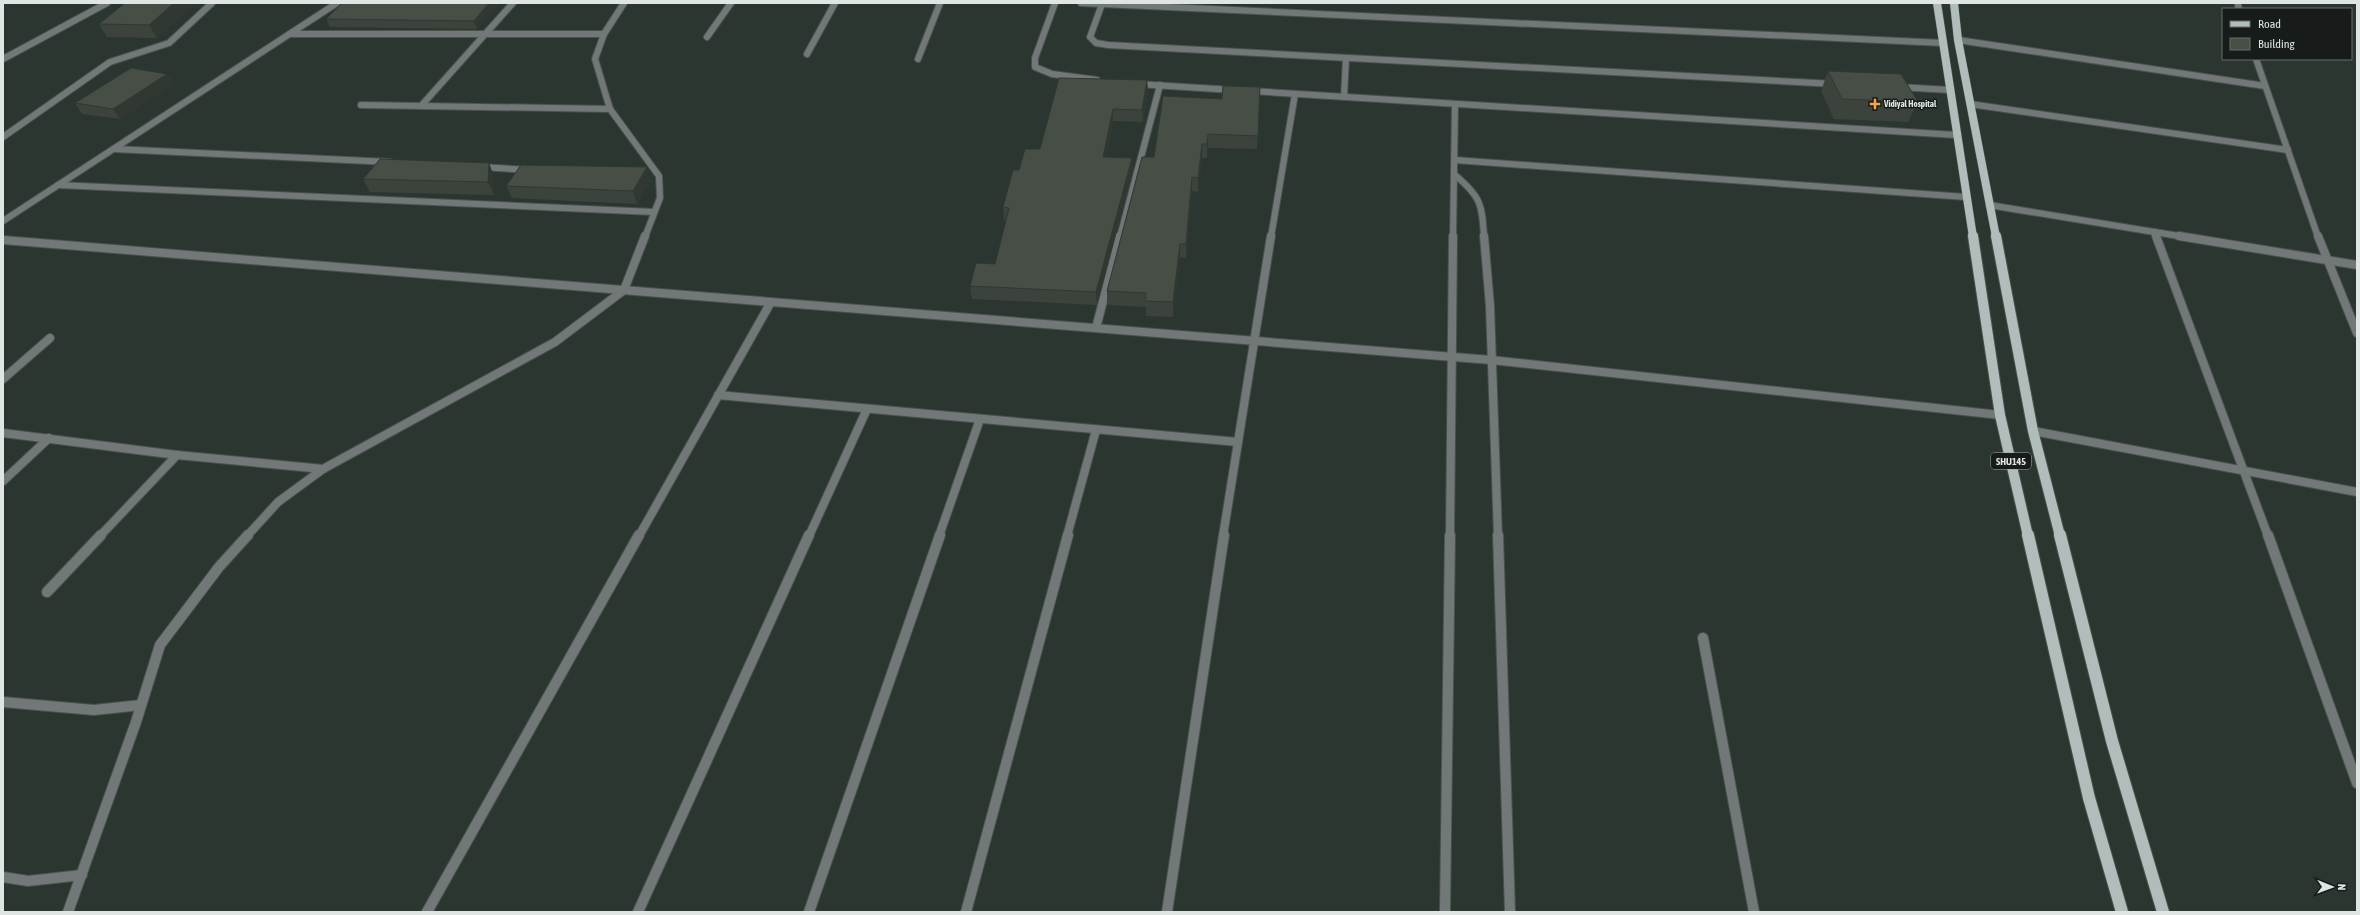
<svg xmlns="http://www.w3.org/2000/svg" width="2360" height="915" viewBox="0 0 2360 915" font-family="'Asap Condensed',sans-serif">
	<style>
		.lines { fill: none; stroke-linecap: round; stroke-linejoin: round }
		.street-far2-casing { stroke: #49524d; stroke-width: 8 }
		.street-far1-casing { stroke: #49524d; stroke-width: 10 }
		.street-casing { stroke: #49524d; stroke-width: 12 }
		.primary-far2-casing { stroke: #49524d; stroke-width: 9 }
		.primary-far1-casing { stroke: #49524d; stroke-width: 12 }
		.primary-casing { stroke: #49524d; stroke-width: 14 }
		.street-far2 { stroke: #727877; stroke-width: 6 }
		.street-far1 { stroke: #727877; stroke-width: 8 }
		.street { stroke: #727877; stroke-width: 10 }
		.primary-far2 { stroke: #b1bdbb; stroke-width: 8 }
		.primary-far1 { stroke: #b1bdbb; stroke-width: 10 }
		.primary { stroke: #b1bdbb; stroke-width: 12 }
		.wall { fill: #3c433c }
		.shaded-wall { fill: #313731 }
		.building { fill: #464e46; stroke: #313731 }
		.poi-dot { fill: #f9a04c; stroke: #171c1a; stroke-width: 1.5 }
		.labels { text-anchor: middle; stroke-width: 3; stroke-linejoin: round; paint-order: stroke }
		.far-poi-label { font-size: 9px; font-weight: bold; fill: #dfe5e2; stroke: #171c1a; text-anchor: start }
		.shield { fill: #171c1a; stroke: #a3a9a6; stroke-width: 1 }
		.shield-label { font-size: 10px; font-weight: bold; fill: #dfe5e2 }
	</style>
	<rect width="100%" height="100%" fill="#2c3631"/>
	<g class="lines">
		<!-- street-far2 casing -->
		<g class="street-far2-casing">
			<g id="street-far2">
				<path d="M624 3 604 34 595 59 610 109 659 176 660 198 645 237"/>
				<path d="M1055 3 1035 58V67L1052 74 1097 80"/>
				<path d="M1081 3 1943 43"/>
				<path d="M1102 4 1090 37 1096 43 1108 45 1835 84"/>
				<path d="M2238 5 2239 9"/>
				<path d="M290 34H604"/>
				<path d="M707 37 731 3"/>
				<path d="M1958 40 2265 86"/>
				<path d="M807 54 835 3"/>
				<path d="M3 59 107 3"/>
				<path d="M918 59 940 3"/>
				<path d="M2256 59 2318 237"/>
				<path d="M1137 84 1233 90"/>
				<path d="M1898 87 1950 90"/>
				<path d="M1251 91 1956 135"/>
				<path d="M1344 97 1346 58"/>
				<path d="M1970 104 2288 150"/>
				<path d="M361 105 610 109"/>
				<path d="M421 106 513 3"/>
				<path d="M3 137 110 62 169 43 212 3"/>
				<path d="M114 149 389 162"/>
				<path d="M1455 160 1966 197"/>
				<path d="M480 167 529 170"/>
				<path d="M1455 175C1481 197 1482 204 1484 237"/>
				<path d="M58 185 654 212"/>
				<path d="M1989 205 2185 237"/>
				<path d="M3 221 337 3"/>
				<path d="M2155 232 2157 237"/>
				<path d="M1120 237 1160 85"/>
				<path d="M1271 237 1295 94"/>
				<path d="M1453 237 1455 104"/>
			</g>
		</g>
		<!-- street-far1 casing -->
		<g class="street-far1-casing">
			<g id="street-far1">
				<path d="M1484 236 1490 306 1498 536"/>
				<path d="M2156 236 2268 536"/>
				<path d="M2179 236 2357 265"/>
				<path d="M2318 236 2357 333"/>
				<path d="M3 240 1491 360 2000 415"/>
				<path d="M1096 328 1120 236"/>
				<path d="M3 379 50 338"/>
				<path d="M718 395 1238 442"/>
				<path d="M2033 431 2357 492"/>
				<path d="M3 433 177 455 323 469"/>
				<path d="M3 481 49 438"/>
				<path d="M100 536 177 455"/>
				<path d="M247 536 278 502 323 469 555 342 624 290 645 236"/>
				<path d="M639 536 771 302"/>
				<path d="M809 536 867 409"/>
				<path d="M939 536 980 419"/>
				<path d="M1067 536 1096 430"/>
				<path d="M1223 536 1271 236"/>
				<path d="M1450 536 1453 236"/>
			</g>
		</g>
		<!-- street casing -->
		<g class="street-casing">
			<g id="street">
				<path d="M1498 535 1510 912"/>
				<path d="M2268 535 2357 783"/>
				<path d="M47 592 101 535"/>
				<path d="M1703 638 1754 912"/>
				<path d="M3 702 94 710 141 705"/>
				<path d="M3 877 28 881 82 875"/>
				<path d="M68 912 136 722 160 645 219 567 248 535"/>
				<path d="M427 912 639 535"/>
				<path d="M638 912 809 535"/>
				<path d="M809 912 940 535"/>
				<path d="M966 912 1068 535"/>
				<path d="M1167 912 1224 535"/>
				<path d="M1445 912 1450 535"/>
			</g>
		</g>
		<!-- primary-far2 casing -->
		<g class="primary-far2-casing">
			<g id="primary-far2">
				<path d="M1937 3 1973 237"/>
				<path d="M1954 3 1958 40 1996 237"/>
			</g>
		</g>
		<!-- primary-far1 casing -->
		<g class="primary-far1-casing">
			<g id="primary-far1">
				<path d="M1973 236 2000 415 2028 536"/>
				<path d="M1996 236 2033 431 2060 536"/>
			</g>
		</g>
		<!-- primary casing -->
		<g class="primary-casing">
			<g id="primary">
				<path d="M2028 535 2089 798 2122 912"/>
				<path d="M2060 535 2112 741 2163 912"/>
			</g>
		</g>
		<!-- street-far2 -->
		<use href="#street-far2" class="street-far2"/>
		<!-- street-far1 -->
		<use href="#street-far1" class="street-far1"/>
		<!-- street -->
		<use href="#street" class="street"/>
		<!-- primary-far2 -->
		<use href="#primary-far2" class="primary-far2"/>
		<!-- primary-far1 -->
		<use href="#primary-far1" class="primary-far1"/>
		<!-- primary -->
		<use href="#primary" class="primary"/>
	</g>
	<!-- wall -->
	<g class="wall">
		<path d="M196 3 157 38 107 37 99 24Z"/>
		<path d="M499 3 477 29 330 27 326 19Z"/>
		<path d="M1828 71 1918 102 1908 122 1834 119 1821 91Z"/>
		<path d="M167 74 174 84 120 119 82 114 75 103Z"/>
		<path d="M1147 80 1148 92 1143 122 1113 121 1106 157 1133 170 1097 305 972 299 970 286 995 264 1006 220H1004L1003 207 1019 170 1040 149Z"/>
		<path d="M1260 87 1257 149 1208 148 1207 158H1202L1198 192 1192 191 1186 258H1180L1173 317 1146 316V307L1107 305V291L1154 157 1222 99Z"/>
		<path d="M494 176V195L370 192 363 179Z"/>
		<path d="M651 180 637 204 512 198 506 186Z"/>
	</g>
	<!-- shaded-wall -->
	<g class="shaded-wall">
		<path d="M174 3H196L157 38 149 25Z"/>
		<path d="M489 3H499L477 29 474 21Z"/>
		<path d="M167 74 174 84 120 119 113 109Z"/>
		<path d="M1147 80 1148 92 1143 122 1142 110Z"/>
		<path d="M1113 109V121L1104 169 1103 157Z"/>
		<path d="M1208 134V148L1207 158V144Z"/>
		<path d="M1202 144V158L1198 192V178Z"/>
		<path d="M1132 158 1133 170 1097 305 1096 292Z"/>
		<path d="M489 163 494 176V195L488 182Z"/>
		<path d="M647 167 651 180 637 204 633 191Z"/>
		<path d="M1192 177V191L1186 258V244Z"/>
		<path d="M1180 244V258L1173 317V302Z"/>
	</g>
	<!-- building -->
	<g class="building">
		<path d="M125 3H174L149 25 99 24Z"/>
		<path d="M342 3H489L474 21 326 19Z"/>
		<path d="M131 68 167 74 113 109 75 103Z"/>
		<path d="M1828 71 1901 74 1918 102 1842 99Z"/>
		<path d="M1059 78 1147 80 1142 110 1113 109 1103 157 1132 158 1096 292 970 286 976 263 995 264 1009 208 1003 207 1013 170H1019L1025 149H1040Z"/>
		<path d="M1223 86 1260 87 1258 136 1208 134 1207 144H1202L1198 178 1192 177 1186 244H1180L1173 302 1145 301 1146 293 1107 291 1142 157H1154L1163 96 1222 99Z"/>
		<path d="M380 159 489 163 488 182 363 179Z"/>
		<path d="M521 165 647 167 633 191 506 186Z"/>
	</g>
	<!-- markers -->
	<path class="poi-dot" d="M1873 98h4v4h4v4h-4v4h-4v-4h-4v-4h4z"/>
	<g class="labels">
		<!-- far-poi labels -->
		<g class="far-poi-label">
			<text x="1884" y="107">Vidiyal Hospital</text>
		</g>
		<!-- shield labels -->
		<rect class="shield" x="1991" y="453" width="40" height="16" rx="3"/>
		<g class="shield-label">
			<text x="2011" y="465">SHU145</text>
		</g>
	</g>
	<!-- border -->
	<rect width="2360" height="915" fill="none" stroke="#dfe5e2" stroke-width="8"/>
	<!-- legend -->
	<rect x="2222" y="8" width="130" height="52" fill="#171c1a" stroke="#676c6a"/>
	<rect x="2230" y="21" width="20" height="6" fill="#b1bdbb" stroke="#676c6a"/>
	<text x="2258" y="28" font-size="12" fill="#dfe5e2">Road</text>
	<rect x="2230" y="38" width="20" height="12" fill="#464e46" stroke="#676c6a"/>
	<text x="2258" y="48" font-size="12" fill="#dfe5e2">Building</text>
	<!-- north arrow -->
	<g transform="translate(2332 887) rotate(91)" stroke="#171c1a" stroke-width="3" paint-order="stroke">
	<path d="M0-3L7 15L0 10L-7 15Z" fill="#dfe5e2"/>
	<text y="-6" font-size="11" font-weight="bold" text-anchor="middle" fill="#dfe5e2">N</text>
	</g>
</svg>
